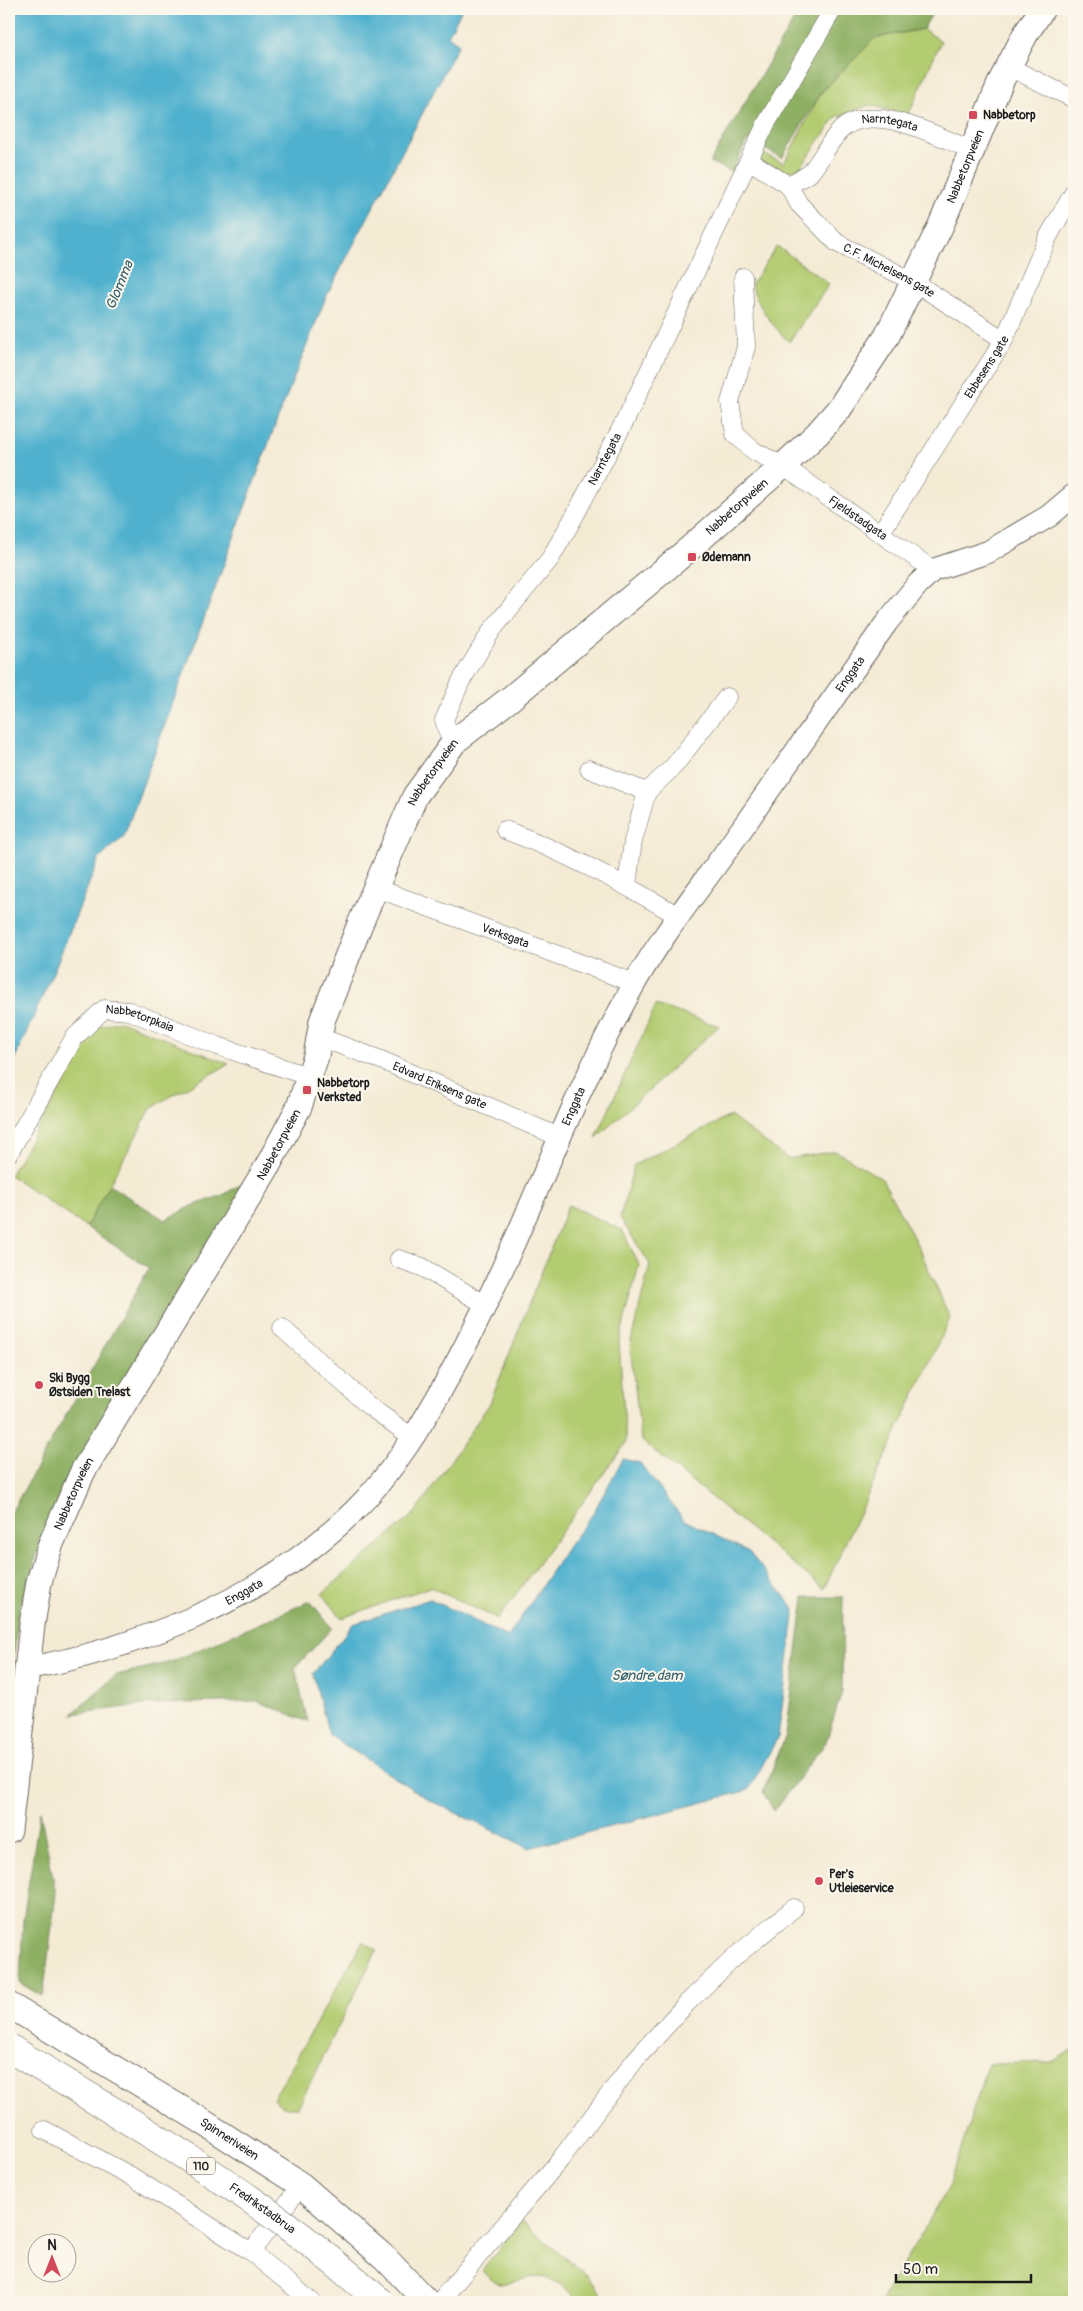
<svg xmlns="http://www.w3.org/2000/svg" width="1083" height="2311" viewBox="0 0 1083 2311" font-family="Pangolin,sans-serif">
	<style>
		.green { fill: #b3cc71; stroke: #687446 }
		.forest { fill: #8eb063; stroke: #556640 }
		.water { fill: #4fb1ce; stroke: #366675 }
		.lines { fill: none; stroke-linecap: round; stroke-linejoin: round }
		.minor-casing { stroke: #68645d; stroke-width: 19 }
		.tertiary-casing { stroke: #68645d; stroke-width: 24 }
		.secondary-casing { stroke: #68645d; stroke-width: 27 }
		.minor { stroke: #fff; stroke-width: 18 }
		.tertiary { stroke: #fff; stroke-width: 22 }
		.secondary { stroke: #fff; stroke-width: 25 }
		.trunk-bridge-casing { stroke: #68645d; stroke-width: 29; stroke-linecap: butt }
		.trunk-bridge { stroke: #fff; stroke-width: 28 }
		.poi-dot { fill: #d1495b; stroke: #fbf7ec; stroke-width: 2 }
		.labels { text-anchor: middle; stroke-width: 4; stroke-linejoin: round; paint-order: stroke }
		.shield { fill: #fbf7ec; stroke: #5f5e5a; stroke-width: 1 }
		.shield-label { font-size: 11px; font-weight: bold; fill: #1c1c1c }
		.poi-label { font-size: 12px; font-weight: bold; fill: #1c1c1c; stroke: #fbf7ec; text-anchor: start }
		.street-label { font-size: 12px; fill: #1c1c1c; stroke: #fbf7ec }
		.water-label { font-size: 14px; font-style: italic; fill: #335f6c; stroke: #fbf7ec }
	</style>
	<rect width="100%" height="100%" fill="#fbf7ec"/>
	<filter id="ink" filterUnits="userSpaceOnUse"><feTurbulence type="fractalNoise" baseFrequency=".02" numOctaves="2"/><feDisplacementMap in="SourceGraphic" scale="10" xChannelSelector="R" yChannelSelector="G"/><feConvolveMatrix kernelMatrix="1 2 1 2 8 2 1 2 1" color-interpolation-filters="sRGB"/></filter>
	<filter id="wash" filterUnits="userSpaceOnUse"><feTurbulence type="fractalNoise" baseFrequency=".0096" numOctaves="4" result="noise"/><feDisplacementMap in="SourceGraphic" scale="20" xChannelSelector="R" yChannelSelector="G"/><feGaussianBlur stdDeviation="1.12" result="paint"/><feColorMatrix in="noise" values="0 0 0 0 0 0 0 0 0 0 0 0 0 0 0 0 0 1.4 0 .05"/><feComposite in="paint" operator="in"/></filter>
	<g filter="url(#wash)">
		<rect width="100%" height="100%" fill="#f4ebd5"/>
		<!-- green -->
		<g class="green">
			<path d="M923 29 941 41 908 116 870 105 836 117 793 178 757 161 761 153 784 163 821 93 875 38Z"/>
			<path d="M777 246 829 284 789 342C771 324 759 308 751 285Z"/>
			<path d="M656 1005 719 1026 596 1138Z"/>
			<path d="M120 1021 229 1064 152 1107 86 1227 10 1175 97 1027Z"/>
			<path d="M730 1116 788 1159 836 1151 882 1179 919 1248 950 1318 824 1589 641 1440 630 1345 650 1264 620 1218 634 1165Z"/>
			<path d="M568 1205 622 1230 639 1265 619 1342 626 1443 498 1619 430 1587 342 1618 322 1594 415 1513 490 1403Z"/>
			<path d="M363 1941 377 1950 298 2107H283L273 2099Z"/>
			<path d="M1074 2049V2302H880L949 2187 988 2064 1052 2062Z"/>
			<path d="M521 2221 584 2273 609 2302H581C570 2292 555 2277 538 2277 513 2278 503 2294 482 2271Z"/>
		</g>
		<!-- forest -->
		<g class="forest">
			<path d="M814 9H935L923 29 875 38 821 92 782 158 747 140 732 172 710 162 793 21Z"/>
			<path d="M251 1178 37 1554 18 1614 9 1710V1516L149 1268 86 1227 109 1185 165 1220 192 1206 223 1195Z"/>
			<path d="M804 1597H843L842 1692 826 1742 774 1811 763 1792 786 1735Z"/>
			<path d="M310 1601 332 1628 295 1668 308 1722 257 1701 152 1704 72 1714 116 1675 171 1662Z"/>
			<path d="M40 1811 56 1894 43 1997 20 1983 23 1920Z"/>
		</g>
		<!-- water -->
		<g class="water">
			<path d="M9 9H462L448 36 459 44 326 297 276 423 124 836 99 859 55 968 9 1072Z"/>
			<path d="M623 1459 640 1463 684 1520 749 1552 795 1609 778 1737 749 1790 529 1848 429 1800 329 1735 313 1674 353 1624 430 1599 508 1637 571 1542 592 1515Z"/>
		</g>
	</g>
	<g filter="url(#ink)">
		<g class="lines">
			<!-- minor casing -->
			<g class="minor-casing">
				<g id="minor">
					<path d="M1009 67 1074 99"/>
					<path id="s1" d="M750 161 788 185C794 182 803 178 809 174 820 162 827 145 838 133 868 98 937 136 971 150"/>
					<path id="s2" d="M788 185 799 204 837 243 914 282 1004 340"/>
					<path id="s3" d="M743 277 746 347 730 402 735 434 754 451 783 466 933 570"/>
					<path id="s4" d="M881 532 1004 340 1048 237 1074 192"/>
					<path id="s5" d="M455 741 448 733 444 720 461 681 492 630 550 559 574 517 627 417 766 124 833 9"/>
					<path d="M589 769 647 792"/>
					<path d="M505 830C567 853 623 883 680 917"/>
					<path d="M627 885 633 841 647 792 674 766 727 697"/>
					<path id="s6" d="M376 888 634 983"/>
					<path id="s7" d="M319 1037 381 1060 559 1137"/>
					<path id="s8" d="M9 1153 74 1038 104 1009 129 1011 218 1046 310 1077"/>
					<path d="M399 1259 422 1267 486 1305"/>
					<path d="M282 1328 369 1406 412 1437"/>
					<path d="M44 2130 131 2176 251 2252 312 2302"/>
					<path d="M251 2252 301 2185"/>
					<path d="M439 2302 560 2160 635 2060 687 2003 737 1955 794 1908"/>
				</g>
			</g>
			<!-- tertiary casing -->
			<g class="tertiary-casing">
				<g id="tertiary">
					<path id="s9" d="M27 1668C83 1659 138 1641 190 1619 250 1593 307 1557 354 1511 393 1473 422 1425 448 1378 518 1252 562 1114 632 988 658 941 693 897 724 854 778 776 833 699 887 622L918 584 933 570 988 552 1049 516 1074 495"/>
				</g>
			</g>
			<!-- secondary casing -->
			<g class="secondary-casing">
				<g id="secondary">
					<path id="s10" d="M9 1830 32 1625 39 1582 50 1546 83 1471 266 1169 299 1107 316 1056 322 1021 360 924 415 796 455 741 511 698 689 549 783 466 818 433 839 409 887 336 941 225 1001 81 1025 35 1042 9"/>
					<path id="s11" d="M9 2005 197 2118 301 2185 385 2258 427 2302"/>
				</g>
			</g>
			<!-- minor -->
			<use href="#minor" class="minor"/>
			<!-- tertiary -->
			<use href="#tertiary" class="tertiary"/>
			<!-- secondary -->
			<use href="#secondary" class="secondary"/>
			<!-- trunk-bridge casing -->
			<g class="trunk-bridge-casing">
				<g id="trunk-bridge">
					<path id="s12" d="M9 2048C137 2126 269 2200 380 2302"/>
				</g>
			</g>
			<!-- trunk-bridge -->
			<use href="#trunk-bridge" class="trunk-bridge"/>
		</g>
	</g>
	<!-- markers -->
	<g class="poi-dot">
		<rect x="968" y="110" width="10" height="10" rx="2.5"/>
		<rect x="687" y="552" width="10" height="10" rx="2.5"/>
		<rect x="302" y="1085" width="10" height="10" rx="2.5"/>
		<circle cx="39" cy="1385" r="5"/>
		<circle cx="819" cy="1881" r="5"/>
	</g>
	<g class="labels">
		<!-- shield labels -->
		<rect class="shield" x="187" y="2157.5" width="28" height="17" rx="4"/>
		<g class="shield-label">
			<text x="201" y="2170">110</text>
		</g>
		<!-- poi labels -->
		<g class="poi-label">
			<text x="983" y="119">Nabbetorp</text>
			<text x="702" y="561">Ødemann</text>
			<text x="317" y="1087">Nabbetorp<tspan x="317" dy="14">Verksted</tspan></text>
			<text x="49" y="1382">Ski Bygg<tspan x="49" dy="14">Østsiden Trelast</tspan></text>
			<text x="829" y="1878">Per's<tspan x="829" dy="14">Utleieservice</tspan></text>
		</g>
		<!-- street labels -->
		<g class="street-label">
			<text dy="4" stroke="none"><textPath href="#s1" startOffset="175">Narntegata</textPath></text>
			<text dy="4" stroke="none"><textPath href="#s10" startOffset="1976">Nabbetorpveien</textPath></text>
			<text dy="4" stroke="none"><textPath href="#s2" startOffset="135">C.F. Michelsens gate</textPath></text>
			<text dy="4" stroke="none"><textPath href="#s4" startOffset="196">Ebbesens gate</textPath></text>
			<text dy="4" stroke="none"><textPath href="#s5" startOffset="332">Narntegata</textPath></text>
			<text dy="4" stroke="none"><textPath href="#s10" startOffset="1560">Nabbetorpveien</textPath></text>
			<text dy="4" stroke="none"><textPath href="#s3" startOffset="309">Fjeldstadgata</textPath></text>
			<text dy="4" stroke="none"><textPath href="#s9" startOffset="1345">Enggata</textPath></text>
			<text dy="4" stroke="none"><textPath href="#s10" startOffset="1155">Nabbetorpveien</textPath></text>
			<text dy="4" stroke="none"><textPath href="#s6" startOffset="138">Verksgata</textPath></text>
			<text dy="4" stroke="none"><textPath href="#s8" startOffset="211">Nabbetorpkaia</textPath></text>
			<text dy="4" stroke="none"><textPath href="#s7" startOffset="130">Edvard Eriksens gate</textPath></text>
			<text dy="4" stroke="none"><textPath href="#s9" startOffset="831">Enggata</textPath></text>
			<text dy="4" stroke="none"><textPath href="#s10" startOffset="750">Nabbetorpveien</textPath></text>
			<text dy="4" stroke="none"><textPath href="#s10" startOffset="345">Nabbetorpveien</textPath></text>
			<text dy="4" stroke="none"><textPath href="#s9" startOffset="231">Enggata</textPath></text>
			<text dy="4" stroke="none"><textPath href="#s11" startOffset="258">Spinneriveien</textPath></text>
			<text dy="4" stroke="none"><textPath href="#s12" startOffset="300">Fredrikstadbrua</textPath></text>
		</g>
		<!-- water labels -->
		<g class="water-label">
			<text transform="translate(119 285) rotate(-68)" y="5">Glomma</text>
			<text x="647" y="1680">Søndre dam</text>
		</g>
	</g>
	<!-- margin -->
	<rect width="1083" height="2311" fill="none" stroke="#fbf7ec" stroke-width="30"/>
	<!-- north arrow -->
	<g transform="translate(52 2258)"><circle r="24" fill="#fbf7ec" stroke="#a29f99"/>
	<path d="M0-4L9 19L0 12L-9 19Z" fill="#d1495b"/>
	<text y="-8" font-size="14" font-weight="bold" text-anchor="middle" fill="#1c1c1c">N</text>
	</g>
	<!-- scale -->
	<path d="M896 2274v8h135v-8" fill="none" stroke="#1c1c1c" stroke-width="2.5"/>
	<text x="903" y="2274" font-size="15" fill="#1c1c1c" stroke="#fbf7ec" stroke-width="4" paint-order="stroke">50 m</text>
</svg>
